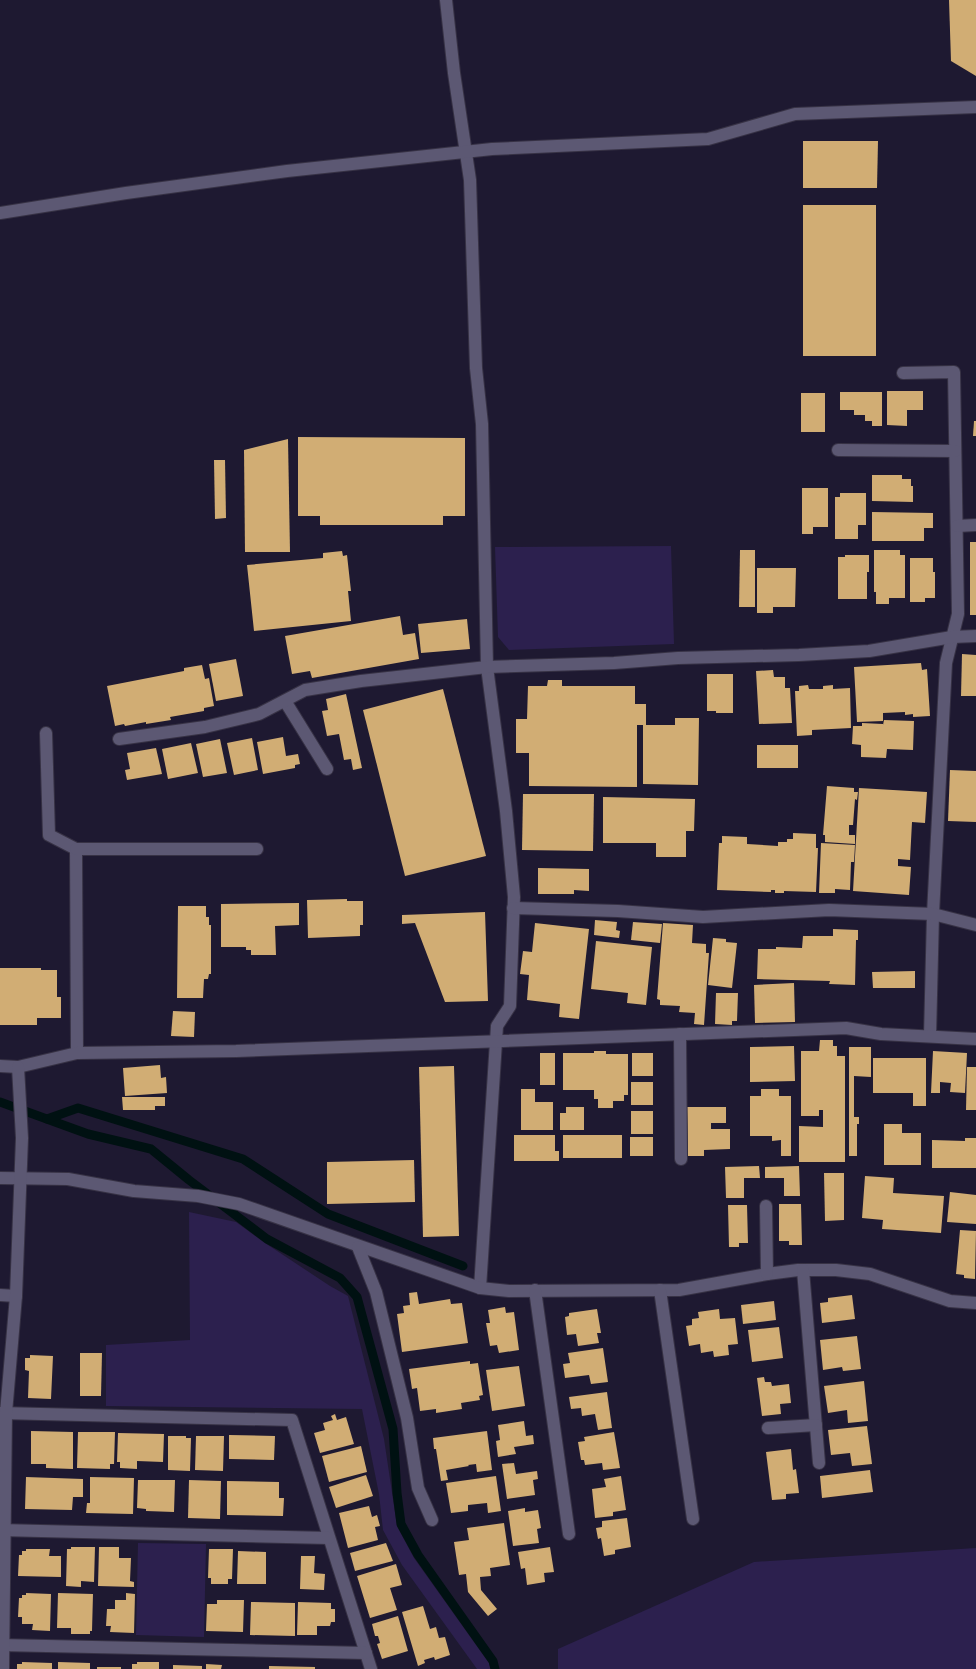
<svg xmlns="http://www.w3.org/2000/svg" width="976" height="1669" viewBox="0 0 976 1669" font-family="'Golos Text',sans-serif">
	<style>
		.green { fill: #2c204e }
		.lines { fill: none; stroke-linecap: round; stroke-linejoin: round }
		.stream { stroke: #001112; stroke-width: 9 }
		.building { fill: #d1ad74 }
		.minor-casing { stroke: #373245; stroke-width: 14 }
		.minor { stroke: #5c5873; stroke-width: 12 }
	</style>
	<rect width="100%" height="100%" fill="#1e1931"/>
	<!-- green -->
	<g class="green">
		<path d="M671 546 674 644 509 650 498 637 495 547Z"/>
		<path d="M189 1212 236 1222 265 1243 330 1286 348 1296 384 1439 397 1526 414 1558 489 1663 491 1669H477L402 1565 383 1530 379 1494 362 1409 106 1406V1345L190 1340Z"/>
		<path d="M138 1543 206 1544 204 1637 136 1635Z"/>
		<path d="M976 1548V1669H558V1649L754 1562Z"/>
	</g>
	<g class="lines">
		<!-- stream -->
		<g class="stream">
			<path d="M0 1102 88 1134 151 1149 189 1180 267 1239 340 1278 357 1297 393 1429 397 1493 401 1524 418 1555 493 1661 495 1669"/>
			<path d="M47 1119 78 1108 243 1159 328 1214 463 1266"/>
		</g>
	</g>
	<!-- building -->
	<g class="building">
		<path d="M949 0H976V76L951 61Z"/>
		<path d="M803 141H878L877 188H803Z"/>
		<rect x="803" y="205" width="73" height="151"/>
		<path d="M887 391H923V410H907V426L887 425Z"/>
		<path d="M840 392H882V426H872V421H865V415H854V410H840Z"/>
		<rect x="801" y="393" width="24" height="39"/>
		<path d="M974 421H976V436H973Z"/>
		<path d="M298 437 465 438V516H443V525H320V516H298Z"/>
		<path d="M288 439 290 552H245L244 450Z"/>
		<path d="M214 460H225L226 518 215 519Z"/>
		<path d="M872 475H902V479H911V486H913V502L872 501Z"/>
		<path d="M802 488H828V527H813V534H802Z"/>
		<path d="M840 493H866V525H858V539H835V497H840Z"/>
		<path d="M872 512 933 513V528H924V541H872Z"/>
		<rect x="970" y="542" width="6" height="73"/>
		<path d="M740 550H755V607H739Z"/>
		<path d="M874 550H900V555H905V598H889V604H876V592H874Z"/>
		<path d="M342 551 343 556 347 555 351 591H348L351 621 254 631 247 565 323 558V553Z"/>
		<path d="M845 555H869V572H867V599H838V557H845Z"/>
		<path d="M910 558H933V572H935V598H925V602H910Z"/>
		<path d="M757 568H796L795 607H773V613H757Z"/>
		<path d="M400 616 403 635 415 633 419 659 312 678 310 671 292 674 285 636Z"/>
		<path d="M467 619 470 649 421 653 418 624Z"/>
		<path d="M962 654 976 655V696H961Z"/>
		<path d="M236 659 243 696 216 701 209 664Z"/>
		<path d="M921 663 922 670 927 669 930 716 913 717V714L905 715V712L883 713V721L857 722 854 667Z"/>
		<path d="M202 665 205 679 209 678 214 706 204 708V711L170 717 171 720 146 724V722L125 726 124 724 115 726 107 686 184 671V668Z"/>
		<path d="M773 670 774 677H785V688H790L792 723 759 724 756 671Z"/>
		<path d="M707 674H733V713H716V711H707Z"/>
		<path d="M548 680H562V686H635V704H646V725H675V718H699L698 785 643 784V725H637V787L529 786V753H516V719H527L528 686H547Z"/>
		<path d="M808 685 809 689H823V686L833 685V689L850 688 851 728 812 730V735L797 736 795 691H799V686Z"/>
		<path d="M443 689 486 856 405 876 363 710Z"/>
		<path d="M346 694 362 768 353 770 351 759 344 760 339 734 327 736 322 711 328 710 326 699Z"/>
		<path d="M884 720 914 721 913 750 887 749 886 758 861 757V745L852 744 853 726H862V723L883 724V725Z"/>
		<path d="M283 737 286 756 298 754 300 764 295 765V768L263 774 257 742Z"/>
		<path d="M252 738 258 770 234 775 227 743Z"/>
		<path d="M220 739 227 773 203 777 196 744Z"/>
		<path d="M191 743 198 773 168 779 162 749Z"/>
		<rect x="757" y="745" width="41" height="23"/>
		<path d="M156 748 162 774 127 780 125 770 130 769 127 753Z"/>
		<path d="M950 770 976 771V822L948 821Z"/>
		<path d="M827 786 854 788V792H858L857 800 855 799 853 825H849V835H855V844L825 842V835H823Z"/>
		<path d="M859 788 927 792 925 823 912 822 910 860 898 859V866L911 867 909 895 853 891Z"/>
		<path d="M523 794H594L593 851 522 850Z"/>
		<path d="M603 797 695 799 694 831H686V857H656V843H603Z"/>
		<path d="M793 833 816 834V848H818L816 892 784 891V893H775V890H771V892L717 890 719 843H722V836L747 837V844L778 846V842H787V839H793Z"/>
		<path d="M821 843 855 845 854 862H851L850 890 835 889V893H819Z"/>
		<path d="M538 868 589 869V891L574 890V894H538Z"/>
		<path d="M347 899V901H363V925H360V936L308 938 307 900Z"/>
		<path d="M299 903V925L275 926 276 955H251V950H246V947H221V904Z"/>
		<path d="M178 906H206V917H209V925H211V974H209L208 979H204L203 998H177Z"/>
		<path d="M485 912 488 1001 445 1002 415 923 402 924V915Z"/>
		<path d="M595 920 617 922 616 930 620 931 619 938 594 935Z"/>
		<path d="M633 922 662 924 660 943 631 940Z"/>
		<path d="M535 923 589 929 579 1019 559 1017 560 1004 527 1000 529 975 520 974 523 951 532 952Z"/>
		<path d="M663 923 693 925 692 943 706 944V953H709L704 1025 694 1024 695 1013 679 1012 680 1006 660 1005V1000L657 999Z"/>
		<path d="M833 929 858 930V940H856L855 985 829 984 830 981 757 979 758 949H776V947L802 948 803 936H833Z"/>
		<path d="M713 938 726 939V942L737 943 732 988 708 985Z"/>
		<path d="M596 941 652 947 646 1005 627 1003 628 993 591 989Z"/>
		<path d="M0 968H41V970H57V997H61V1018H37V1025H0Z"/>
		<path d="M915 971V988H873L872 972Z"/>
		<path d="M794 983 795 1022 755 1023 754 985Z"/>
		<path d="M716 993H738L737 1021H732V1025L715 1024Z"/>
		<path d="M173 1011 195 1012 194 1037 171 1036Z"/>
		<path d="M820 1040H833V1046H837V1056H845V1162H799V1126L823 1127V1110H819V1116H801V1051H819Z"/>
		<path d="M794 1046 795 1081 750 1082V1047Z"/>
		<path d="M849 1047H871V1077L854 1076V1117H859V1124H857V1156H849Z"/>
		<path d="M594 1051H606V1054H628V1095H624V1101H613V1108H598V1099H594V1090H563V1053H594Z"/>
		<path d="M933 1051 967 1053 965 1093 950 1092 951 1083 940 1082V1093H931Z"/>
		<rect x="540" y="1053" width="15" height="32"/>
		<rect x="632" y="1053" width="21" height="23"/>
		<path d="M873 1058H926V1106H913V1093H873Z"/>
		<path d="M160 1065 161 1078 166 1077 167 1093 125 1096 123 1068Z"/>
		<path d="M454 1066 459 1236 423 1237 419 1067Z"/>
		<path d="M967 1067H976V1110H966Z"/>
		<rect x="631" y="1082" width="22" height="23"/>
		<path d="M521 1089H535V1102H553V1130H521Z"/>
		<path d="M761 1089H779V1096H791V1156H781V1140L772 1141V1136H750V1096H761Z"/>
		<path d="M122 1097H165V1106H155V1110H123Z"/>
		<path d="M566 1107H584V1130H560V1113H566Z"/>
		<path d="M687 1107H726V1123H711V1129H730V1149L704 1150V1156H688Z"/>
		<rect x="631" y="1111" width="22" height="23"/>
		<path d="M884 1124H902V1133H921V1165H884Z"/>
		<path d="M514 1135H555V1151H559V1161H514Z"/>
		<rect x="563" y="1135" width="59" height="23"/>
		<rect x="630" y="1137" width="23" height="19"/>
		<path d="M965 1138H976V1168H932V1140L965 1141Z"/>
		<path d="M414 1160 415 1202 327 1204V1162Z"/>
		<path d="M759 1166 760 1178H744V1198H726L725 1167Z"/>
		<path d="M799 1166 800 1196H784V1178H765V1167Z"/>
		<path d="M824 1173H844V1220L825 1221Z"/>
		<path d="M865 1176 894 1178 893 1193 944 1196 941 1233 882 1229 883 1220 862 1218Z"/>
		<path d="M950 1192 976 1195V1224L947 1222Z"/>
		<path d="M779 1204H801L802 1245H789V1241H779Z"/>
		<path d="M728 1205H747L748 1243H739V1247H729Z"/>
		<path d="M960 1230 976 1231 975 1279 964 1278V1275L956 1274Z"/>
		<path d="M417 1292 419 1304 450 1299 451 1304 462 1303 468 1343 402 1352 397 1314 404 1313 403 1306 410 1305 409 1293Z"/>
		<path d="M852 1295 855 1319 822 1323 820 1303 828 1302V1298Z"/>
		<path d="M774 1301 776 1320 743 1324 741 1305Z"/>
		<path d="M505 1307 506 1313 514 1312 519 1350 499 1353 497 1345 490 1346 486 1323H490L488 1310Z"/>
		<path d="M597 1309 601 1333H597L599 1343 578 1346 576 1334 567 1335 565 1317 569 1316V1313Z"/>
		<path d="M719 1309 720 1319 735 1318 738 1344 728 1345 729 1355 714 1357 713 1351 701 1353 700 1344 689 1346 686 1326 692 1325V1319L699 1318 698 1312Z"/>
		<path d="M779 1327 783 1358 752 1362 748 1330Z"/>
		<path d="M857 1336 861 1369 843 1371 842 1367 823 1370 820 1340Z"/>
		<path d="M603 1348 608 1382 591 1384 589 1375 565 1378 563 1364 570 1363 568 1353Z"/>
		<path d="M80 1353H102L101 1396H80Z"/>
		<path d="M30 1355 53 1356 51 1399 28 1398 29 1371 25 1370V1358H30Z"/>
		<path d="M470 1361V1364L478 1363 483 1395 479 1396 480 1400 461 1403 462 1409 436 1413V1409L420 1411 417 1388 412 1389 409 1369Z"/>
		<path d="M519 1366 525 1406 492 1411 486 1370Z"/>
		<path d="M764 1377 765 1382H771L772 1386 789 1384 791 1403 780 1404 781 1414 762 1416 757 1378Z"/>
		<path d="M864 1381 868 1421 848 1423 847 1410 828 1413 824 1386Z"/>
		<path d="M607 1392 612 1428 598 1430 595 1414 582 1416 581 1408 571 1409 569 1397Z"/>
		<path d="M335 1414 337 1420 346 1417 354 1444 320 1453 314 1433 325 1430 323 1423 333 1420 331 1416Z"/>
		<path d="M524 1421 526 1436 533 1435 534 1444 514 1447 516 1454 498 1457 496 1441 500 1440 498 1425Z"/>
		<path d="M867 1426 872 1464 852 1466 850 1453 831 1455 828 1430Z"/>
		<path d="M31 1431 73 1432V1469L46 1468V1464H31Z"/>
		<path d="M487 1431 492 1470 477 1472 476 1464 468 1465 469 1466 446 1470 448 1480 441 1481 436 1449H434L433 1438Z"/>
		<path d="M78 1432H115L114 1464H110V1469L77 1468Z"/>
		<path d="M614 1432 620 1468 603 1470 602 1463 585 1465 584 1460H581L578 1442 585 1441 584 1437Z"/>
		<path d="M118 1433 164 1434 163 1462 137 1461V1469L120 1468V1462H117Z"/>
		<path d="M229 1435 275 1436 274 1460 229 1459Z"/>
		<path d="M168 1436H186V1438H191L190 1471 168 1470Z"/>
		<path d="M196 1436H224L223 1471 195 1470Z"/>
		<path d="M361 1446 367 1472 329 1482 322 1456Z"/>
		<path d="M791 1449 793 1470 796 1469 799 1493 786 1494V1499L772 1500 766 1452Z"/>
		<path d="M514 1463 516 1474 537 1471 538 1479 533 1480 535 1495 507 1499 502 1464Z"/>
		<path d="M870 1470 873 1492 822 1498 820 1476Z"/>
		<path d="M366 1475 373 1496 336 1508 329 1487Z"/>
		<path d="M496 1476 501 1511 488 1513 487 1503 468 1505V1511L451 1513 446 1483Z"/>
		<path d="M621 1476 626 1510 613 1512V1516L595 1518 592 1489 606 1487 604 1479Z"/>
		<path d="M26 1477 83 1479V1497H73L72 1510 25 1509Z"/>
		<path d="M90 1477 134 1478 133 1514 86 1513 87 1503H90Z"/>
		<path d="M138 1480H175L174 1512 146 1511V1509L137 1508Z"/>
		<path d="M189 1480 221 1481 220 1519 188 1518Z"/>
		<path d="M227 1481 279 1482V1498H284L283 1516 227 1515Z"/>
		<path d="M369 1506 372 1517 377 1515 380 1526 375 1527 378 1540 348 1548 339 1513Z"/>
		<path d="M525 1508V1512L538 1510 541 1528 537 1529 539 1543 513 1546 508 1511Z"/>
		<path d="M627 1518 631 1547 615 1550V1554L604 1556 601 1538 598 1539 596 1528 602 1527V1521Z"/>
		<path d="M504 1523 510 1565 490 1568 491 1576 480 1577 481 1590 497 1609 488 1616 468 1592 466 1574 459 1575 454 1542 469 1540 467 1528Z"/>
		<path d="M386 1543 393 1561 355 1571 350 1553Z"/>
		<path d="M71 1547H95L94 1582 81 1581V1587L66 1586 67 1549H71Z"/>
		<path d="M99 1547H119V1558H131L130 1581 134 1582V1587L98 1586Z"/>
		<path d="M550 1547 554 1572 544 1573 545 1582 527 1585 525 1568 521 1569 518 1552Z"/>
		<path d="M26 1549H50L49 1556H61V1577L18 1576 19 1555H22V1551H26Z"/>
		<path d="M209 1549H233L232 1579H228V1584H211V1578H208Z"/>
		<path d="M238 1551 266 1552V1584H237Z"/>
		<path d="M301 1556H315L314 1573 325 1574 324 1590 300 1589Z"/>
		<path d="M396 1564 402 1585 390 1588 397 1610 370 1618 357 1576Z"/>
		<path d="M26 1593 51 1594 50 1631 32 1630 33 1624H22V1617H18L19 1598H22V1595H26Z"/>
		<path d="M58 1593 93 1594 92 1631H90V1634H71V1628H57Z"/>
		<path d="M126 1593 135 1594 134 1633 110 1632 111 1626H106L107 1609H115V1600H126Z"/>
		<path d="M217 1600H244L243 1632 206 1631 207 1604H217Z"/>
		<path d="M251 1602 295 1603V1636L250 1635Z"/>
		<path d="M298 1602 331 1603V1609H335V1622H331L330 1626H317V1635H297Z"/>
		<path d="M423 1606 430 1629 436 1627 439 1638 445 1637 450 1655 435 1660 434 1657 424 1660 425 1663 418 1666 402 1612Z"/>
		<path d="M398 1616 408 1651 382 1659 377 1644 380 1643 378 1636H375L372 1624Z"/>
		<path d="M22 1662 52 1663V1669H17V1664H22Z"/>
		<path d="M58 1662 90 1663V1669H58Z"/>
		<path d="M137 1662H159V1669H132V1664H137Z"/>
		<path d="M206 1664 222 1665 221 1669H206Z"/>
		<path d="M173 1665 202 1666V1669H173Z"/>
		<path d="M269 1666 315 1667V1669H269Z"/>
		<rect x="97" y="1667" width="24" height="2"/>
	</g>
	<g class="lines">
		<!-- minor casing -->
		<g class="minor-casing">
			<g id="minor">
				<path d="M446 0 454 73 470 180 476 368 482 424 487 667 506 811 514 897 510 1006 497 1026 480 1288"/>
				<path d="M0 213 126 193 287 171 492 149 708 139 795 114 976 107"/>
				<path d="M903 373 954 372 958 614 946 663 933 914 930 1036"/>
				<path d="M838 450 955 451"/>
				<path d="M957 526 976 525"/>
				<path d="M285 701 327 769"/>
				<path d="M46 733 49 835 76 849 77 1053"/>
				<path d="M119 739 205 727 259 714 305 690 361 681 487 667 614 663 678 658 799 655 869 651 952 637 976 636"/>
				<path d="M76 849H257"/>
				<path d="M513 908 618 911 703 917 829 910 933 914 976 925"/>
				<path d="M680 1034 681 1159"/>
				<path d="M0 1066 18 1067 77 1053 236 1051 846 1028 881 1034 976 1039"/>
				<path d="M0 1178 68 1179 134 1191 198 1196 239 1204 480 1288 509 1291 679 1290 767 1274 798 1270H836L870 1274 950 1301 976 1303"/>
				<path d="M766 1206 767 1274"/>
				<path d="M358 1247 376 1292 407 1418 418 1488 432 1520"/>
				<path d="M803 1270 819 1463"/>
				<path d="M535 1290 569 1534"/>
				<path d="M660 1290 693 1519"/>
				<path d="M0 1295 16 1296"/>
				<path d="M0 1413 292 1420 371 1669"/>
				<path d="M768 1428 816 1425"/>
				<path d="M0 1530 329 1538"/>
				<path d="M0 1645 366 1653"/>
				<path d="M3 1669 6 1413 16 1296 22 1138 18 1067"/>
			</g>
		</g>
		<!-- minor -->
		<use href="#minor" class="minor"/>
	</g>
</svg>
